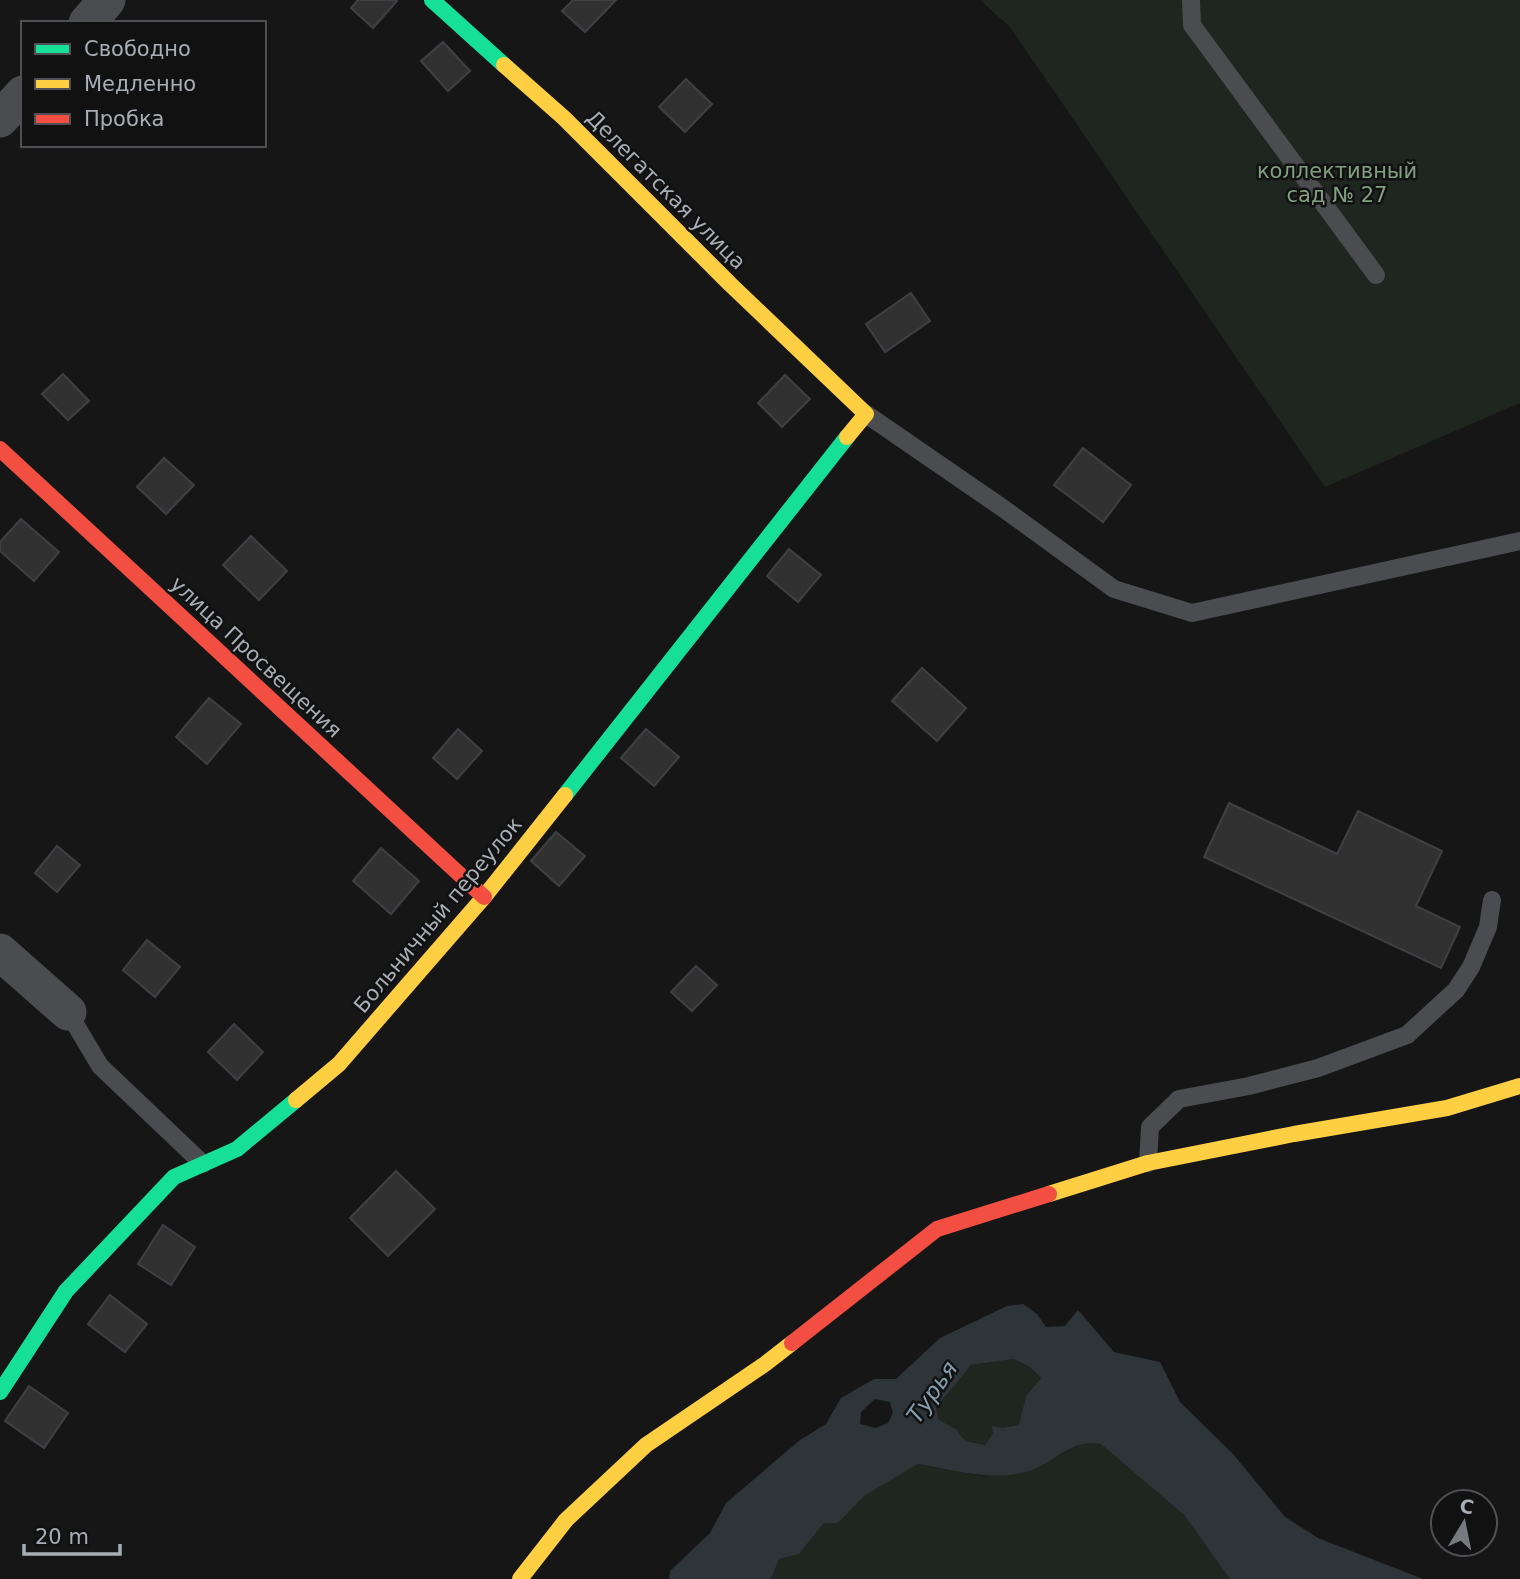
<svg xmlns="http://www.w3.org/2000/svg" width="1520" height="1579" viewBox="0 0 1520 1579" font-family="'DejaVu Sans',sans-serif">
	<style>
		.green { fill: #1f251f }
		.water { fill: #2d3539; fill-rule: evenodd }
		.building { fill: #313132; stroke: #3f4043; stroke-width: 2 }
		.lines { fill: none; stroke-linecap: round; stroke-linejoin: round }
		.lane { stroke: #4b4c4f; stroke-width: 18 }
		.street { stroke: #4b4c4f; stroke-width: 37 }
		.fast { stroke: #16e098; stroke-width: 16 }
		.slow { stroke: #ffcf43; stroke-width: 16 }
		.jam { stroke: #f24e42; stroke-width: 16 }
		.labels { text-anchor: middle; stroke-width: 5; stroke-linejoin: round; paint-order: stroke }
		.park-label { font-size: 21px; fill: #839f81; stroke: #111112 }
		.street-label { font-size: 21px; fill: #a9aeb6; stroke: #111112 }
		.water-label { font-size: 23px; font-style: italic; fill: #839fae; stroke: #111112 }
	</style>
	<rect width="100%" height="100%" fill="#161617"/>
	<!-- green -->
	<g class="green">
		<path d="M980 0H1520V403L1325 487 1010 27Z"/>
		<path d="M1014 1359 1030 1367 1041 1378 1026 1396 1020 1425 993 1433 985 1445 965 1441 956 1429 939 1420 936 1408 971 1365Z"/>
		<path d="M1087 1441 1101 1443 1184 1515 1230 1579H771L779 1559 799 1554 824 1523 838 1522 864 1496 918 1464 982 1476 1031 1470Z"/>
	</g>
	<!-- water -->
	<path class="water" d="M1023 1304 1037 1314 1046 1327 1065 1326 1078 1310 1114 1352 1160 1362 1180 1402 1233 1454 1285 1517 1318 1538 1423 1579H1230L1184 1515 1101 1444C1074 1438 1056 1461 1032 1470 994 1483 955 1470 918 1464L864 1496 838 1523H824L799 1554 779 1559 771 1579H669L670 1571 710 1533 726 1503 800 1440 826 1424 841 1398 874 1379H896L940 1338 1007 1306ZM1014 1359 1030 1367 1041 1378 1026 1396 1019 1425 1003 1428 992 1426 993 1433 985 1445 965 1441 956 1429 939 1420 936 1408 971 1365ZM875 1399 890 1402 893 1413 888 1423 876 1428 860 1424 861 1412Z"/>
	<!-- building -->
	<g class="building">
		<path d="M358 0H396L397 1 373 28 351 8Z"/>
		<path d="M573 0H616L585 32 562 11Z"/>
		<path d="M443 42 470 71 448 91 421 61Z"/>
		<path d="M686 79 712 104 685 132 659 107Z"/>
		<path d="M911 293 930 321 885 352 866 324Z"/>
		<path d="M63 374 89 401 68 420 42 394Z"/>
		<path d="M785 375 810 399 782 427 758 403Z"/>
		<path d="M1083 448 1131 485 1103 522 1054 485Z"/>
		<path d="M164 458 194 485 166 514 137 487Z"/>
		<path d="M21 519 59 552 34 581 0 551V542Z"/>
		<path d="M251 536 287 571 259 600 223 565Z"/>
		<path d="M789 549 821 575 798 602 767 576Z"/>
		<path d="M922 668 966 708 937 741 892 701Z"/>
		<path d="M209 698 241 724 207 764 176 737Z"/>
		<path d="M458 729 482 751 457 779 433 758Z"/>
		<path d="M646 729 679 757 654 786 621 758Z"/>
		<path d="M1229 803 1337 854 1358 811 1442 851 1416 906 1460 927 1441 968 1204 857Z"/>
		<path d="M556 832 585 856 559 886 531 861Z"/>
		<path d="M57 846 80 865 57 892 35 873Z"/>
		<path d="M381 848 419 881 391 914 353 881Z"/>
		<path d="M147 940 180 967 155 997 123 970Z"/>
		<path d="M696 966 717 985 692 1011 671 992Z"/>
		<path d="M234 1024 263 1052 237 1080 208 1052Z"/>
		<path d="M396 1171 435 1209 388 1256 350 1218Z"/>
		<path d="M163 1225 195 1247 171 1285 138 1264Z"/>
		<path d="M110 1295 147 1324 125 1352 88 1324Z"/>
		<path d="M29 1386 68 1413 44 1448 5 1421Z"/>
	</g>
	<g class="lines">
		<!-- lane -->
		<g class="lane">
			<path d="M1191 0 1192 25 1376 275"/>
			<path d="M866 414 1004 509 1114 589 1192 613 1520 541"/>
			<path d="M68 1012 100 1066 203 1164"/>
			<path d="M1148 1163 1150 1127 1179 1099 1249 1086 1318 1068 1407 1035 1456 990 1471 967 1488 927 1492 900"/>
		</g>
		<!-- street -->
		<g class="street">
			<path d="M87 23 107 0"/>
			<path d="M0 119 23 94"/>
			<path d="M0 952 68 1012"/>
		</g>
		<!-- fast -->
		<g class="fast">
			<path d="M432 0 504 65"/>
			<path d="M565 795 847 437"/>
			<path d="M0 1392 66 1291 174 1177 237 1149 296 1100"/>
		</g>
		<!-- slow -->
		<g class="slow">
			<path d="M504 65 564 118 730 284 866 414 847 437"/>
			<path d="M296 1100 339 1064 484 897 565 795"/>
			<path d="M1049 1194 1148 1163 1294 1134 1447 1108 1520 1086"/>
			<path d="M520 1579 566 1520 646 1445 765 1364 792 1343"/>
		</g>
		<!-- jam -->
		<g class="jam">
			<path d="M0 449 484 897"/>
			<path d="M792 1343 937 1229 1049 1194"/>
		</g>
	</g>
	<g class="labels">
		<!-- park labels -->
		<g class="park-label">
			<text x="1337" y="178">коллективный<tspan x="1337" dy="24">сад № 27</tspan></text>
		</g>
		<!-- street labels -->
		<g class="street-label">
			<text transform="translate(666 190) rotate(45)" y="7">Делегатская улица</text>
			<text transform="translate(256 657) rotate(43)" y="7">улица Просвещения</text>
			<text transform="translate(438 915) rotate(-50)" y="7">Больничный переулок</text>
		</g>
		<!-- water labels -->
		<g class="water-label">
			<text transform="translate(932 1392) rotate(-55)" y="8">Турья</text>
		</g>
	</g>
	<!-- legend -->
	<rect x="21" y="21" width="245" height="126" fill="#111112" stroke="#4e5054" stroke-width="2"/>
	<rect x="35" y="44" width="35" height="10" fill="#16e098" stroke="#4e5054" stroke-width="2"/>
	<text x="84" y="56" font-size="21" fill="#a9aeb6">Свободно</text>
	<rect x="35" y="79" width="35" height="10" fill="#ffcf43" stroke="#4e5054" stroke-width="2"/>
	<text x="84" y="91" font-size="21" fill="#a9aeb6">Медленно</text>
	<rect x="35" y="114" width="35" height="10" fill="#f24e42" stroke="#4e5054" stroke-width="2"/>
	<text x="84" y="126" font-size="21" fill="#a9aeb6">Пробка</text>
	<!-- north arrow -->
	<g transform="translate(1464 1523) rotate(10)"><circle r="33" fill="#111112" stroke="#4e5054" stroke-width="2"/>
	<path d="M0-5L12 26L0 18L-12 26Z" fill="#76797e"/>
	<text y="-10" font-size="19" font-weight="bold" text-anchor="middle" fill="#a9aeb6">С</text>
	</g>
	<!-- scale -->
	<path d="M24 1544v10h96v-10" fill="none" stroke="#a9aeb6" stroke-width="3.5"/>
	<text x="35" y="1544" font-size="21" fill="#a9aeb6" stroke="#111112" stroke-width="5" paint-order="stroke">20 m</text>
</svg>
